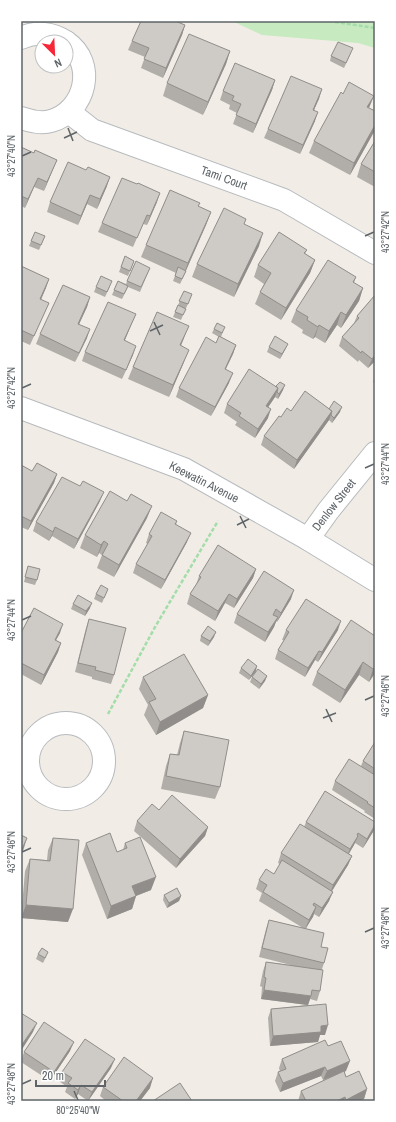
<svg xmlns="http://www.w3.org/2000/svg" width="396" height="1122" viewBox="0 0 396 1122" font-family="'Archivo Narrow',sans-serif">
	<style>
		.green { fill: #c8eac1 }
		.lines { fill: none; stroke-linecap: round; stroke-linejoin: round }
		.minor-casing { stroke: #b7babe; stroke-width: 24 }
		.path { stroke: #a3dda9; stroke-width: 2.5; stroke-dasharray: 4 2; stroke-linecap: butt }
		.minor { stroke: #fff; stroke-width: 22 }
		.wall { fill: #b1aea9 }
		.shaded-wall { fill: #908d8a }
		.building { fill: #cecac5; stroke: #908d8a }
		.ticks { fill: none; stroke: #5e6468; stroke-width: 1.5 }
		.labels { text-anchor: middle; stroke-width: 4; stroke-linejoin: round; paint-order: stroke }
		.street-label { font-size: 12px; fill: #5e6468; stroke: #fff }
		.neatline { fill: none; stroke: #5e6468; stroke-width: 1.5 }
		.ticks-label { font-size: 10px; text-anchor: middle; fill: #5e6468 }
	</style>
	<rect width="100%" height="100%" fill="#f1ede6"/>
	<!-- green -->
	<path class="green" d="M232 21H375V48L358 43 262 35Z"/>
	<g class="lines">
		<!-- minor casing -->
		<g class="minor-casing">
			<g id="minor">
				<path d="M21 38C36 31 52 33 66 42"/>
				<path d="M69 112 92 130 284 200 375 253"/>
				<path d="M21 118C31 121 41 124 51 121 86 111 97 63 66 42"/>
				<path d="M21 408 184 469 308 539 375 580"/>
				<path d="M308 539 328 511 375 453"/>
				<circle cx="66" cy="761" r="38"/>
			</g>
		</g>
		<!-- path -->
		<g class="path">
			<path d="M329 21 375 28"/>
			<path d="M108 714 155 627 218 521"/>
		</g>
		<!-- minor -->
		<use href="#minor" class="minor"/>
	</g>
	<!-- wall -->
	<g class="wall">
		<path d="M185 25 182 35 163 78 141 68 145 57 128 50 132 41Z"/>
		<path d="M230 51 226 64 203 115 163 96 167 83Z"/>
		<path d="M351 53 344 68 330 61 331 56Z"/>
		<path d="M275 80 272 90 253 133 233 124 237 113 229 109 230 105 220 100 223 91Z"/>
		<path d="M322 89 314 110 315 121 300 154 264 138 268 129Z"/>
		<path d="M369 108 375 111V130L350 175 309 153 314 141Z"/>
		<path d="M375 141V187L357 177 361 164Z"/>
		<path d="M21 147 34 153 57 160 44 191 34 187 25 208 21 206Z"/>
		<path d="M107 186 97 209 87 204 78 225 47 212 50 202Z"/>
		<path d="M157 202 147 225 143 224 133 247 98 232 102 223Z"/>
		<path d="M200 203 198 207 211 212 206 225 180 284 173 281 176 273 141 257 146 245Z"/>
		<path d="M246 219 244 224 259 246 234 297 192 277 197 264Z"/>
		<path d="M45 236 39 250 29 246 31 241Z"/>
		<path d="M307 250 305 254 315 260 310 273 281 320 255 304 260 292 264 284 254 277 258 265Z"/>
		<path d="M125 256 134 261 128 276 119 272Z"/>
		<path d="M21 266 49 279 41 300 49 303 45 312 30 345 21 341Z"/>
		<path d="M150 268 140 292 128 287 122 299 112 295 118 281 126 284 127 281Z"/>
		<path d="M356 277 354 283 363 288 359 301 341 328 337 325 325 343 315 337 313 339 302 333 303 330 291 322 296 310Z"/>
		<path d="M110 286 105 297 94 292 96 287Z"/>
		<path d="M184 291 190 299 181 320 173 317Z"/>
		<path d="M375 295V361L368 368 359 360 358 362 339 346 342 337 354 323 357 316Z"/>
		<path d="M90 297 87 307 79 324 87 338 75 362 36 344 40 334Z"/>
		<path d="M136 314 132 323 125 340 133 355 122 379 82 361 85 352Z"/>
		<path d="M214 329 223 332 221 337 236 345 233 354 226 369 229 383 211 416 176 397 179 388 216 343 219 337 212 333Z"/>
		<path d="M184 338 181 346 184 362 169 397 128 379 133 367Z"/>
		<path d="M269 347 286 348 280 359 267 352Z"/>
		<path d="M375 377V384L373 382Z"/>
		<path d="M276 386 283 390 278 399 275 397 268 407V418L255 438 235 425 237 422 224 413 227 404Z"/>
		<path d="M329 409 340 412 332 423 329 420 294 469 261 445 264 436 281 417 291 411Z"/>
		<path d="M21 465 32 471 57 474 54 483 28 530 21 527Z"/>
		<path d="M100 501 74 549 52 536 49 541 33 531 36 522Z"/>
		<path d="M147 518 114 577 97 568 102 555 99 553 97 557 80 548 85 535Z"/>
		<path d="M177 521 176 525 187 542 161 589 133 573 136 564 148 544 146 543 149 534Z"/>
		<path d="M28 566 37 580 35 585 24 582Z"/>
		<path d="M256 569 253 578 234 608 225 603 215 621 187 604 190 594 196 585 199 576Z"/>
		<path d="M108 589 102 603 94 599 96 594Z"/>
		<path d="M291 599 277 622 276 621 274 627 265 642 234 623 237 614Z"/>
		<path d="M73 604 90 608 85 616 71 609Z"/>
		<path d="M89 619 114 675 111 684 92 679V677L75 672 86 628Z"/>
		<path d="M286 630H338L318 662 315 660 305 677 275 659 278 650 284 640H282Z"/>
		<path d="M21 633H60L56 640 61 643 58 652 41 685 21 674Z"/>
		<path d="M201 636 214 637 208 646 200 641Z"/>
		<path d="M375 636V673L369 682 359 675 340 703 312 685 317 672Z"/>
		<path d="M241 668 256 671 249 680 239 673Z"/>
		<path d="M267 676 265 681 259 689 250 682 252 677Z"/>
		<path d="M143 677 208 695 203 708 156 735 144 715 148 705 139 689Z"/>
		<path d="M184 731 220 787 215 799 161 789 166 766 170 754 177 755 180 743Z"/>
		<path d="M375 742V819L364 812 365 811 332 790 335 781 361 766 363 761Z"/>
		<path d="M137 821 208 827 205 836 176 868 134 831Z"/>
		<path d="M306 822H375V826L373 832 363 848 355 843 349 854 352 856 348 865 332 891 329 901 319 917 314 914 306 929 321 947 324 963 322 969 320 991 317 1001 310 999 308 1005 325 1035H320L318 1042 270 1046 268 1018 271 1009 307 1005 261 999 262 987 260 986 263 971 266 962 291 965 259 957 266 929 269 920 303 928 259 901 262 893 256 889 259 880 274 874 280 864 278 863 281 853 304 827Z"/>
		<path d="M53 838 68 922 21 918 25 871 30 859 47 860 48 850Z"/>
		<path d="M86 843 117 852 123 850 125 843 151 890 136 896 132 909 107 919 82 855Z"/>
		<path d="M164 895 181 896 179 901 167 908 163 900Z"/>
		<path d="M38 954 46 957 43 963 36 959Z"/>
		<path d="M328 1046 346 1071 344 1072 346 1077 367 1089 364 1099 359 1101H298L301 1091 331 1077 323 1080 321 1076 280 1092 275 1081 278 1072H280L279 1068 282 1059Z"/>
		<path d="M70 1051 50 1081 21 1062 24 1052Z"/>
		<path d="M111 1068 88 1101 78 1094 75 1099 65 1092 67 1087 59 1081 62 1072Z"/>
		<path d="M103 1087 150 1088 140 1101H106L100 1096Z"/>
	</g>
	<!-- shaded-wall -->
	<g class="shaded-wall">
		<path d="M185 25 182 35 163 78 166 68Z"/>
		<path d="M230 51 226 64 203 115 208 102Z"/>
		<path d="M275 80 272 90 253 133 256 124Z"/>
		<path d="M322 89 319 99 310 119 313 110Z"/>
		<path d="M374 96 369 108 367 107Z"/>
		<path d="M318 112 315 121 300 154 303 145Z"/>
		<path d="M375 125V130L350 175 354 163Z"/>
		<path d="M57 160 53 169 44 191 47 182Z"/>
		<path d="M110 177 107 186 97 209 100 199Z"/>
		<path d="M38 178 34 187 25 208 28 199Z"/>
		<path d="M160 193 157 202 147 225 150 216Z"/>
		<path d="M90 195 87 204 78 225 81 216Z"/>
		<path d="M211 212 206 225 180 284 188 263Z"/>
		<path d="M263 233 259 246 234 297 238 284Z"/>
		<path d="M315 260 310 273 281 320 286 308Z"/>
		<path d="M49 279 46 288 37 308 40 299Z"/>
		<path d="M363 288 359 301 341 328 346 315Z"/>
		<path d="M90 297 87 307 75 333 78 324Z"/>
		<path d="M341 312 337 325 325 343 329 331Z"/>
		<path d="M136 314 132 323 121 349 124 340Z"/>
		<path d="M319 325 315 337 313 339 318 327Z"/>
		<path d="M189 326 184 338 175 358 180 345Z"/>
		<path d="M90 329 87 338 75 362 79 353Z"/>
		<path d="M288 344 286 348 280 359 282 354Z"/>
		<path d="M236 345 233 354 221 378 225 369Z"/>
		<path d="M136 346 133 355 122 379 126 370Z"/>
		<path d="M189 350 184 362 169 397 173 385Z"/>
		<path d="M375 355V361L368 368 372 359Z"/>
		<path d="M233 373 229 383 211 416 215 407Z"/>
		<path d="M285 385 283 390 278 399 279 394Z"/>
		<path d="M278 388 275 397 263 415 266 406Z"/>
		<path d="M342 407 340 412 332 423 334 418Z"/>
		<path d="M271 409 268 418 255 438 258 429Z"/>
		<path d="M332 411 329 420 294 469 297 460Z"/>
		<path d="M57 474 54 483 28 530 31 521Z"/>
		<path d="M104 492 100 501 74 549 78 539Z"/>
		<path d="M152 506 147 518 114 577 119 565Z"/>
		<path d="M55 527 52 536 49 541 53 532Z"/>
		<path d="M191 533 187 542 161 589 165 580Z"/>
		<path d="M104 541 99 553 97 557 101 545Z"/>
		<path d="M256 569 253 578 234 608 237 599Z"/>
		<path d="M294 590 291 599 277 622 281 613Z"/>
		<path d="M229 594 225 603 215 621 218 611Z"/>
		<path d="M92 603 90 608 85 616 86 611Z"/>
		<path d="M278 617 274 627 265 642 268 632Z"/>
		<path d="M341 621 338 630 318 662 322 652Z"/>
		<path d="M63 624 60 633 51 649 55 640Z"/>
		<path d="M216 632 214 637 208 646 210 641Z"/>
		<path d="M61 643 58 652 41 685 44 675Z"/>
		<path d="M319 651 315 660 305 677 308 668Z"/>
		<path d="M363 662 359 675 340 703 345 690Z"/>
		<path d="M257 666 256 671 249 680 251 676Z"/>
		<path d="M375 667V673L369 682 373 669Z"/>
		<path d="M267 676 265 681 259 689 261 684Z"/>
		<path d="M208 695 203 708 156 735 160 722Z"/>
		<path d="M375 825 373 832 363 848 367 839Z"/>
		<path d="M208 827 205 836 176 868 180 859Z"/>
		<path d="M358 833 356 839 358 836 354 845 346 858 350 849Z"/>
		<path d="M27 838 23 851 21 854V851Z"/>
		<path d="M352 856 348 865 330 894 333 885Z"/>
		<path d="M156 877 151 890 128 899 132 886Z"/>
		<path d="M333 892 329 901 319 917 322 908Z"/>
		<path d="M136 896 132 909 107 919 111 906Z"/>
		<path d="M181 896 179 901 167 908 169 903Z"/>
		<path d="M26 905 73 909 68 922 21 918Z"/>
		<path d="M316 907 313 917 305 929 309 920Z"/>
		<path d="M264 990 311 996 308 1005 261 999Z"/>
		<path d="M37 1023 33 1032 21 1051V1046Z"/>
		<path d="M328 1025 325 1035H320L318 1042 270 1046 273 1036 321 1026Z"/>
		<path d="M74 1042 70 1051 50 1081 54 1072Z"/>
		<path d="M115 1059 111 1068 88 1101 92 1092Z"/>
		<path d="M350 1061 346 1071 323 1080 327 1071Z"/>
		<path d="M325 1067 321 1076 280 1092 283 1083Z"/>
		<path d="M153 1078 150 1088 140 1101H136Z"/>
		<path d="M81 1085 78 1094 75 1099 78 1090Z"/>
		<path d="M367 1089 364 1099 359 1101H346V1100Z"/>
		<path d="M345 1097 344 1101H337Z"/>
	</g>
	<!-- building -->
	<g class="building">
		<path d="M141 21H175L185 25 166 68 144 59 149 48 132 41Z"/>
		<path d="M189 34 230 51 208 102 167 83Z"/>
		<path d="M338 42 353 48 346 63 331 56Z"/>
		<path d="M235 63 275 80 256 124 236 115 241 104 232 100 234 96 223 91Z"/>
		<path d="M291 76 322 89 313 110 318 112 303 145 268 129Z"/>
		<path d="M349 82 374 96 367 107 375 111V125L354 163 314 141 341 92 343 94Z"/>
		<path d="M375 141V172L361 164Z"/>
		<path d="M21 147 34 153 35 150 57 160 47 182 38 178 28 199 21 196Z"/>
		<path d="M68 162 86 170 88 167 110 177 100 199 90 195 81 216 50 202Z"/>
		<path d="M122 178 137 184 138 183 160 193 150 216 147 215 137 238 102 223Z"/>
		<path d="M170 190 200 203 198 206 211 212 188 263 146 245Z"/>
		<path d="M224 208 246 219 244 224 263 233 238 284 197 264Z"/>
		<path d="M35 232 45 236 41 245 31 241Z"/>
		<path d="M279 232 307 250 304 253 315 260 286 308 260 292 271 273 258 265Z"/>
		<path d="M125 256 134 261 130 271 121 267Z"/>
		<path d="M328 260 356 277 353 282 363 288 346 315 341 312 329 331 319 325 318 327 307 320 308 317 296 310Z"/>
		<path d="M136 261 150 268 141 287 127 281Z"/>
		<path d="M21 266 49 279 40 299 49 303 34 336 21 330Z"/>
		<path d="M178 267 186 271 182 279 175 276Z"/>
		<path d="M101 276 112 281 107 292 96 287Z"/>
		<path d="M118 281 128 286 124 294 114 290Z"/>
		<path d="M63 285 90 297 78 324 90 329 79 353 40 334Z"/>
		<path d="M184 291 192 294 188 304 179 301Z"/>
		<path d="M375 295V355L372 359 362 351 361 353 342 337 359 318 357 316Z"/>
		<path d="M108 302 136 314 124 340 136 346 126 370 85 352Z"/>
		<path d="M178 305 186 309 183 315 175 312Z"/>
		<path d="M157 312 189 326 180 345 189 350 173 385 133 367Z"/>
		<path d="M217 323 225 327 222 333 214 329Z"/>
		<path d="M219 336 236 345 225 369 233 373 215 407 179 388 206 337 216 343Z"/>
		<path d="M275 336 288 344 282 354 269 347Z"/>
		<path d="M249 369 278 388 266 406 271 409 258 429 239 416 241 413 227 404Z"/>
		<path d="M280 382 285 385 279 394 277 392 278 388 276 386Z"/>
		<path d="M305 391 332 411 297 460 264 436 279 416 281 417 287 408 291 411Z"/>
		<path d="M334 401 342 407 334 418 331 415 332 411 329 409Z"/>
		<path d="M37 463 57 474 31 521 21 516V465L32 471Z"/>
		<path d="M62 477 80 486 83 481 104 492 78 539 55 527 53 532 36 522Z"/>
		<path d="M110 491 127 501 131 494 152 506 119 565 102 555 108 544 104 541 101 545 85 535Z"/>
		<path d="M161 512 177 521 175 524 191 533 165 580 136 564 152 536 149 534Z"/>
		<path d="M218 545 256 569 237 599 229 594 218 611 190 594 201 577 199 576Z"/>
		<path d="M28 566 40 569 37 580 25 577Z"/>
		<path d="M264 571 294 590 281 613 276 609 273 615 278 617 268 632 237 614Z"/>
		<path d="M101 585 108 589 104 598 96 594Z"/>
		<path d="M78 595 92 603 86 611 73 604Z"/>
		<path d="M306 599 341 621 322 652 319 651 308 668 278 650 289 632 286 630Z"/>
		<path d="M34 608 63 624 55 640 61 643 44 675 21 663V633Z"/>
		<path d="M89 619 126 628 114 675 95 670 96 667 78 663Z"/>
		<path d="M351 620 375 636V667L373 669 363 662 345 690 317 672Z"/>
		<path d="M208 626 216 632 210 641 201 636Z"/>
		<path d="M184 654 208 695 160 722 149 702 156 699 143 677Z"/>
		<path d="M248 659 257 666 251 676 241 668Z"/>
		<path d="M258 669 267 676 261 684 252 677Z"/>
		<path d="M184 731 229 740 220 787 166 776 170 754 179 755Z"/>
		<path d="M375 742V769L363 761Z"/>
		<path d="M349 759 375 775V808L367 803 368 802 335 781Z"/>
		<path d="M325 791 375 822V825L367 839 358 833 357 835 358 836 350 849 306 822Z"/>
		<path d="M172 795 208 827 180 859 137 821 152 804 159 810Z"/>
		<path d="M300 824 352 856 333 885 281 853Z"/>
		<path d="M110 833 117 852 127 848 125 843 140 837 156 877 132 886 136 896 111 906 86 843Z"/>
		<path d="M21 835 27 838 21 851Z"/>
		<path d="M53 838 79 840 73 909 26 905 30 859 50 861Z"/>
		<path d="M282 860 333 892 322 908 314 903 313 905 316 907 309 920 263 892 267 885 259 880 266 869 274 874Z"/>
		<path d="M177 888 181 896 169 903 164 895Z"/>
		<path d="M269 920 324 933 321 947 328 948 324 963 262 948Z"/>
		<path d="M42 948 48 952 45 958 38 954Z"/>
		<path d="M266 962 323 970 320 991 312 990 311 996 264 990 266 978 264 977Z"/>
		<path d="M326 1004 328 1025 321 1026V1032L273 1036 271 1009Z"/>
		<path d="M21 1013 37 1023 21 1046Z"/>
		<path d="M44 1022 74 1042 54 1072 24 1052Z"/>
		<path d="M85 1039 115 1059 92 1092 81 1085 78 1090 68 1083 72 1078 62 1072Z"/>
		<path d="M325 1040 328 1046 341 1041 350 1061 327 1071 325 1067 283 1083 278 1072 286 1069 282 1059Z"/>
		<path d="M124 1057 153 1078 136 1101H123L103 1087Z"/>
		<path d="M344 1071 346 1077 359 1071 367 1089 346 1100 345 1097 337 1101H306L301 1091Z"/>
		<path d="M180 1083 192 1101H153Z"/>
	</g>
	<!-- ticks -->
	<path class="ticks" d="M68 128 73 141M64 138 77 132M22 156 31 152M365 236 374 232M154 322 160 335M150 331 163 325M22 388 31 384M365 468 374 464M240 516 246 528M237 525 249 519M22 620 31 616M365 700 374 696M326 709 332 722M323 718 336 713M22 852 31 848M365 932 374 928M22 1084 31 1080M74 1091 78 1100"/>
	<g class="labels">
		<!-- street labels -->
		<g class="street-label">
			<text transform="translate(224 178) rotate(20)" y="4">Tami Court</text>
			<text transform="translate(204 482) rotate(27)" y="4">Keewatin Avenue</text>
			<text transform="translate(334 505) rotate(-52)" y="4">Denlow Street</text>
		</g>
	</g>
	<!-- border -->
	<rect width="396" height="1122" fill="none" stroke="#ffffff" stroke-width="44"/>
	<!-- north arrow -->
	<g transform="translate(54 54) rotate(156)"><circle r="19" fill="#ffffff" stroke="#bfc1c3"/>
	<path d="M0-3L7 15L0 10L-7 15Z" fill="#f62738"/>
	<text y="-6" font-size="11" font-weight="bold" text-anchor="middle" fill="#5e6468">N</text>
	</g>
	<!-- scale -->
	<path d="M36 1080v6h69v-6" fill="none" stroke="#5e6468" stroke-width="2"/>
	<text x="42" y="1080" font-size="12" fill="#5e6468" stroke="#ffffff" stroke-width="3" paint-order="stroke">20 m</text>
	<rect x="22" y="22" width="352" height="1078" class="neatline"/>
	<g class="ticks-label">
		<text transform="translate(11 156) rotate(-90)" y="4">43°27'40"N</text>
		<text transform="translate(385 232) rotate(-90)" y="4">43°27'42"N</text>
		<text transform="translate(11 388) rotate(-90)" y="4">43°27'42"N</text>
		<text transform="translate(385 464) rotate(-90)" y="4">43°27'44"N</text>
		<text transform="translate(11 620) rotate(-90)" y="4">43°27'44"N</text>
		<text transform="translate(385 696) rotate(-90)" y="4">43°27'46"N</text>
		<text transform="translate(11 852) rotate(-90)" y="4">43°27'46"N</text>
		<text transform="translate(385 928) rotate(-90)" y="4">43°27'48"N</text>
		<text transform="translate(11 1084) rotate(-90)" y="4">43°27'48"N</text>
		<text x="78" y="1114">80°25'40"W</text>
	</g>
</svg>
